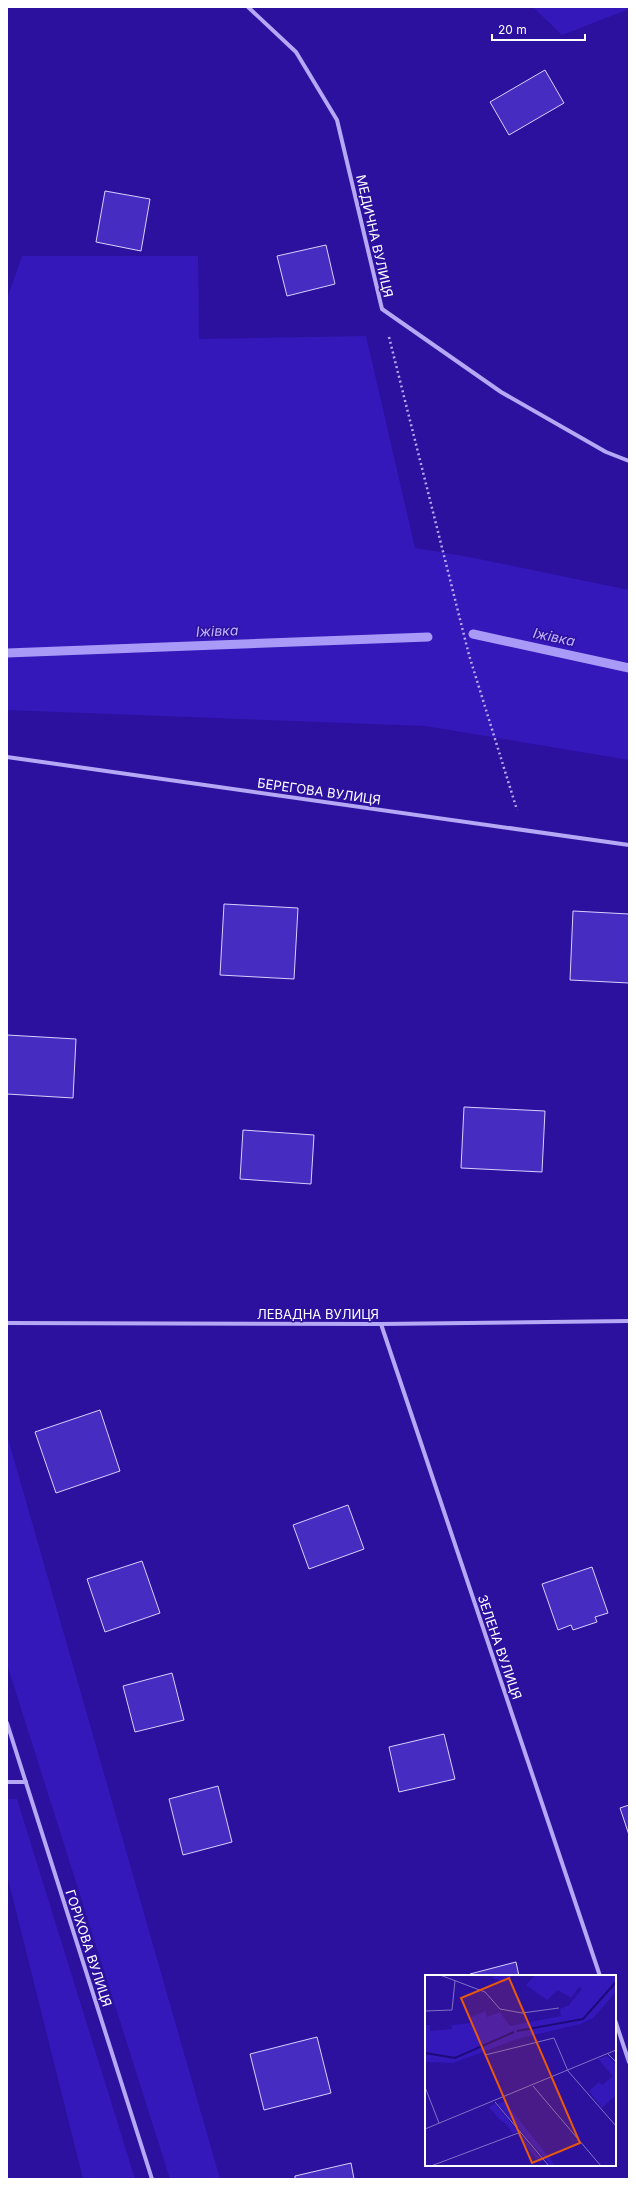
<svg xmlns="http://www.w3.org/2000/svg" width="636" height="2186" viewBox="0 0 636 2186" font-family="Inter,sans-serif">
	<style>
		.green { fill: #3518ba }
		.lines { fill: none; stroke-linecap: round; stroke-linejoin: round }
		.stream { stroke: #a99af8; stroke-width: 9 }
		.building { fill: #472cc2; stroke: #d9d1fe }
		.path { stroke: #b5a8f5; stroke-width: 2.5; stroke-dasharray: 2 3; stroke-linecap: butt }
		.minor { stroke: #b5a8f5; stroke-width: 4 }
		.labels { text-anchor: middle; stroke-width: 3; stroke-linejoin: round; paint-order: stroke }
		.street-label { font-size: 13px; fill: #fff; stroke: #2c119f }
		.water-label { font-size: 14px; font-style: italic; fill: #c1b5fb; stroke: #2c119f }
		.inset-river { fill: none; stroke: #200a7b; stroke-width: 2 }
		.inset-road { fill: none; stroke: #8070c5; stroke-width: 1 }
		.view { fill: #e8590c; fill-opacity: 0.15; stroke: #e8590c; stroke-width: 2 }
		.inset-edge { fill: none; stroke: #fff; stroke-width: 2 }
	</style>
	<rect width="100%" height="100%" fill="#2c119f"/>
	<!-- green -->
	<g class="green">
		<path d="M533 7H629V9L562 35Z"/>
		<path d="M22 256H198L199 339 366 336 415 548 469 557 629 590V760L426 726 7 710V299Z"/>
		<path d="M7 1435 220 2179H170L7 1664Z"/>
		<path d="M7 1799H17L135 2179H83L7 1875Z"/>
	</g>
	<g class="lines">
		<!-- stream -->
		<g class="stream">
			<path d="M473 634 629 668"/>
			<path d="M7 653 428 637"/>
		</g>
	</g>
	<!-- building -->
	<g class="building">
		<path d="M545 70 564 103 509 135 490 102Z"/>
		<path d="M105 191 150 199 141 251 96 242Z"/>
		<path d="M326 245 335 284 287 296 277 256Z"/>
		<path d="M224 904 298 908 294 979 220 975Z"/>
		<path d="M573 911 629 914V983L570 980Z"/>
		<path d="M7 1035 76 1039 73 1098 7 1094Z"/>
		<path d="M464 1107 545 1111 542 1172 461 1168Z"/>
		<path d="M243 1130 314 1135 311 1184 240 1179Z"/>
		<path d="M100 1410 120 1471 56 1493 35 1432Z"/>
		<path d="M348 1505 364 1549 309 1569 293 1525Z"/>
		<path d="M142 1561 160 1613 105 1632 87 1579Z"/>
		<path d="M592 1567 608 1613 595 1617 597 1622 573 1630 571 1625 558 1630 542 1584Z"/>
		<path d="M172 1673 184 1720 135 1732 123 1686Z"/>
		<path d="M444 1734 455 1779 399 1792 389 1747Z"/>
		<path d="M218 1786 232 1842 183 1855 169 1799Z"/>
		<path d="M629 1805V1835L620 1808Z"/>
		<path d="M516 1962 519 1976H470V1974Z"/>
		<path d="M317 2037 331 2093 264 2110 250 2054Z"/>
		<path d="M351 2163 354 2179H295V2176Z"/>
	</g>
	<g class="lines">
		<!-- path -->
		<path class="path" d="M389 337 469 655 517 810"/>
		<!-- minor -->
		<g class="minor">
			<path d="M248 7 296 52 337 120 382 309 501 392 606 452 629 461"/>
			<path d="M7 757 629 845"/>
			<path d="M7 1323 381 1324 629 1321"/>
			<path d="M381 1324 600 1976"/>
			<path d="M7 1723 152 2179"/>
			<path d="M7 1782H26"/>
			<path d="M615 2020 629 2062"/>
		</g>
	</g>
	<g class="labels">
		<!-- street labels -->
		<g class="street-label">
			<text transform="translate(375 236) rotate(77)" y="5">МЕДИЧНА ВУЛИЦЯ</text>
			<text transform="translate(319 791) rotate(8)" y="5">БЕРЕГОВА ВУЛИЦЯ</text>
			<text x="318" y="1319">ЛЕВАДНА ВУЛИЦЯ</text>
			<text transform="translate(500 1647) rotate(71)" y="5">ЗЕЛЕНА ВУЛИЦЯ</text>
			<text transform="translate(89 1948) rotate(72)" y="5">ГОРІХОВА ВУЛИЦЯ</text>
		</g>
		<!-- water labels -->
		<g class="water-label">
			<text transform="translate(217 631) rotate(-2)" y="5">Іжівка</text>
			<text transform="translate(554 637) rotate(12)" y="5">Іжівка</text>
		</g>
	</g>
	<!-- overview -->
	<g transform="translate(425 1975)">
		<rect width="191" height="191" fill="#2c119f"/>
		<path d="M69 0H88L80 8 67 3ZM110 0H191V17L168 43 155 49 92 64 28 88 0 87V50H5V56L27 54V50L46 48V42L60 36 62 42 75 37 85 51 136 41 135 34 144 30 157 14 154 12 146 23 133 15 122 25 101 10ZM182 81 191 89V123L189 122 177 133 164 116 174 107 177 110 188 101 173 84ZM79 126 131 191H126L73 129ZM70 129 93 156 87 158 82 150 74 144 64 132ZM95 159 118 186 114 187 93 160Z" fill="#3518ba"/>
		<path class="inset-river" d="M92 56 158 44 191 7M0 78 30 83 89 57"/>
		<path class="inset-road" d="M15 0 60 17 75 34 97 38 134 33M0 36 27 35 30 6M182 78 191 87M60 80 129 63 143 96 191 151M108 111 176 191M0 112 14 148M70 127 124 191M0 154 191 75M6 191 96 157"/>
		<path class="view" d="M84 3 155 168 107 188 36 23Z"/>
		<rect width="191" height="191" class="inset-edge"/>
	</g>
	<!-- border -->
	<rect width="636" height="2186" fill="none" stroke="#ffffff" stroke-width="16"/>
	<!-- scale -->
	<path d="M492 34v6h93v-6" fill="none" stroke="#ffffff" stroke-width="2"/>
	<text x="498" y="34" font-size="12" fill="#ffffff" stroke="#2c119f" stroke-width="3" paint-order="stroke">20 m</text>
</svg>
